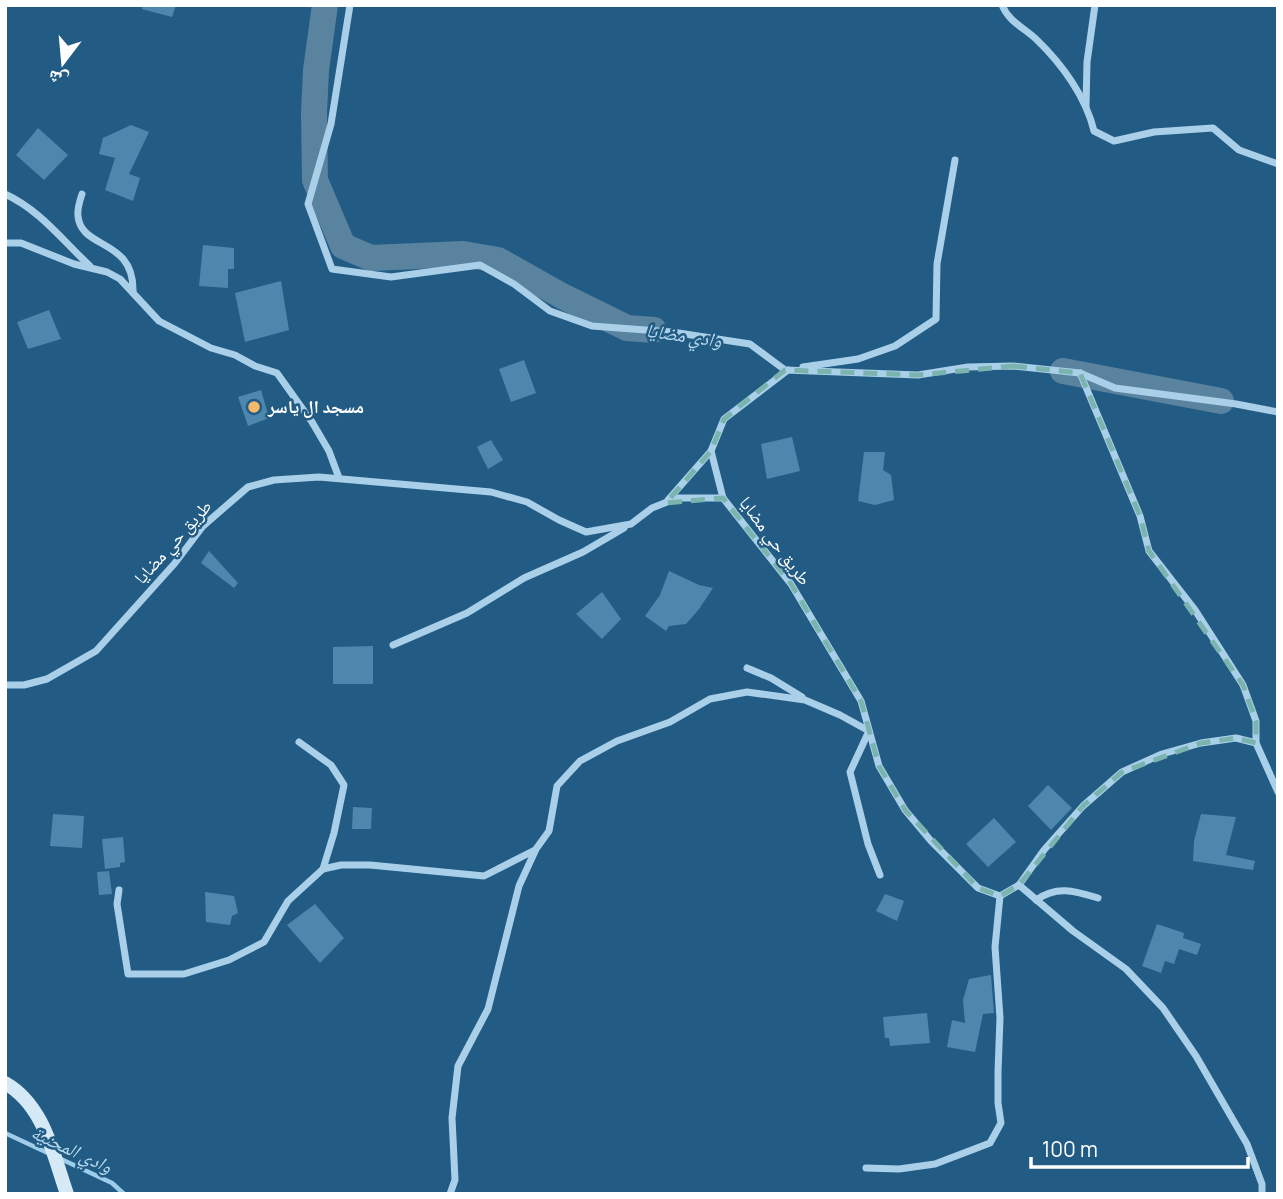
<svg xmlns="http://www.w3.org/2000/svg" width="1283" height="1199" viewBox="0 0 1283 1199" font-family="Manrope,'Noto Naskh Arabic',sans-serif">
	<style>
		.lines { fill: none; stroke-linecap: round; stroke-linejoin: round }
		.stream { stroke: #9ecdea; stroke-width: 4.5 }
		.river { stroke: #5a839f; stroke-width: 26 }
		.building { fill: #4e87ae }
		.street { stroke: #aad0e9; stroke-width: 7 }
		.secondary { stroke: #d5e9f7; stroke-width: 14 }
		.marked { fill: none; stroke: #7bb4af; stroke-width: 5; stroke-dasharray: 14 9; stroke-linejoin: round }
		.poi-dot { fill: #f5b96c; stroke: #225c84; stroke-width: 2.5 }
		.labels { text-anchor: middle; stroke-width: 5; stroke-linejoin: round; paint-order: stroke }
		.poi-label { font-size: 18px; font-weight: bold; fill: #fff; stroke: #225c84; text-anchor: start }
		.street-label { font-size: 18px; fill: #fff; stroke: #225c84 }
		.water-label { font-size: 19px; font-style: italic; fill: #b6d9f0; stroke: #225c84 }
	</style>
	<rect width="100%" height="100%" fill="#225c84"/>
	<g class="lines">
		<!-- stream -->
		<g class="stream">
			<path d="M5 1133 50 1154"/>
			<path d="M61 1159 112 1183 124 1194"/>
		</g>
		<!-- river -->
		<g class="river">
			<path d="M325 5 316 70 314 113 315 180 343 246 371 258 463 254 498 260 562 296 627 328 654 330"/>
			<path d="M1063 371 1221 401"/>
		</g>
	</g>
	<!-- building -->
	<g class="building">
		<path d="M142 5H176L172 17 142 9Z"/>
		<path d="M131 125 149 132 129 174 140 178 133 201 105 190 115 158 99 154 103 138Z"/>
		<path d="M38 128 68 155 44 180 16 155Z"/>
		<path d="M203 245 234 248V269H228V288L199 286Z"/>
		<path d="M281 281 289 330 245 342 235 293Z"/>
		<path d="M49 310 61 339 28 349 17 322Z"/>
		<path d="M524 360 536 393 511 402 499 369Z"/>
		<path d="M261 390 269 418 248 426 238 397Z"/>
		<path d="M792 437 800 471 767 479 761 444Z"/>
		<path d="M491 440 503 460 488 469 477 447Z"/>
		<path d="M864 452H885L883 470 891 475 894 500 875 505 858 501Z"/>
		<path d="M209 551 238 583 234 588 201 563Z"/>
		<path d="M669 571 699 585 713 588 699 609 686 624 669 626 666 631 645 616 660 595Z"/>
		<path d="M602 592 621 619 602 639 576 614Z"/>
		<path d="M373 646V684H333V647Z"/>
		<path d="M1048 785 1072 808 1051 830 1028 806Z"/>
		<path d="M353 807 372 808 371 829H352Z"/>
		<path d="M53 814 84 816 82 848 50 846Z"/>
		<path d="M1201 814 1236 817 1226 855 1255 861 1253 870 1193 861 1194 841Z"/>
		<path d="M994 818 1016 842 988 867 966 844Z"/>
		<path d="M123 837 125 862 120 863V867L105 869 102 839Z"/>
		<path d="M109 871 112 894 99 895 97 872Z"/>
		<path d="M205 892 234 896 238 913 232 916 230 925 206 922Z"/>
		<path d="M885 894 904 901 897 921 876 911Z"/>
		<path d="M315 904 344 938 320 963 287 925Z"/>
		<path d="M1157 924 1184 933 1183 938 1201 944 1197 955 1179 949 1174 964 1165 961 1161 973 1142 966Z"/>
		<path d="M991 975 994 1013 983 1014 975 1052 947 1047 952 1020 965 1023 963 1000 969 979Z"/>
		<path d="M927 1013 930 1043 890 1046 889 1038H885L883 1017Z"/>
	</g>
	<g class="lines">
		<!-- street -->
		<g class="street">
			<path d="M350 5 331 124 308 204 332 269 391 277 480 265 514 284 550 311 592 326 672 332 750 344 785 370 918 375 968 367 1013 366 1080 373 1115 388 1236 404 1278 412"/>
			<path d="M1002 5C1009 22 1023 27 1036 39 1062 64 1086 97 1094 131L1114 141 1154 132 1213 128 1239 150 1278 164"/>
			<path d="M1086 106 1087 62 1095 5"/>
			<path d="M5 194C40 210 63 241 90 266"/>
			<path d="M82 194C80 200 77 209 78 216 81 250 134 238 133 291"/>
			<path d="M5 243H21L74 264 107 272 120 279 159 321 211 348 235 355 255 366 277 373 312 422 329 451 339 478"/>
			<path d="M803 367 858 359 895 346 936 319 937 264 955 160"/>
			<path d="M1080 373 1140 516 1149 551 1195 610 1243 685 1256 721V743"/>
			<path d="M723 498 711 451 724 419 788 370"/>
			<path d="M668 500 711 451"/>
			<path d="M393 645 467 613 524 578 583 552 624 528"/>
			<path d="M747 668 771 678 802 697"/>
			<path d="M5 685H24L47 679 96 651 175 563 203 526 248 487 274 480 319 477 491 492 527 502 559 520 586 532 631 524 652 508 677 498H723L791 584 861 701 879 766 905 810 931 841 978 888 1000 896 1019 885 1044 850 1083 806 1122 772 1162 754 1201 743 1236 738 1256 743 1278 792"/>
			<path d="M299 742 331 765 344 785 334 833 323 869 341 865H370L484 876 535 850"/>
			<path d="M1019 885 1073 931 1126 969 1163 1008 1196 1056 1247 1144 1262 1184V1194"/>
			<path d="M119 890 117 904 128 974H184L229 960 264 942 288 901 323 869"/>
			<path d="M1036 900C1057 885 1075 891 1098 898"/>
			<path d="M866 1168 899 1169 935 1164 990 1143 1001 1123 998 1103V1072L1000 1018 995 947 1000 896"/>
			<path d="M450 1194 455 1180 452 1118 458 1066 488 1009 519 886 536 849 549 831 557 786 580 761 617 741 670 722 710 699 747 692 805 700 840 715 869 731 850 772 868 844 880 875"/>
		</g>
		<!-- secondary -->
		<path class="secondary" d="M5 1083C44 1105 53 1154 67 1194"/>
	</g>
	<!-- marked area -->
	<path class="marked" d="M1013 366 1080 373 1140 516 1149 551 1243 685 1256 721V743L1236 738 1201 743 1122 772 1083 806 1019 885 1000 896 978 888 905 810 879 766 861 701 791 584 723 498 666 503 711 451 724 419 785 370 918 375Z"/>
	<!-- markers -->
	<circle class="poi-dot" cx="254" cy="407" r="7"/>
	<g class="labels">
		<!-- poi labels -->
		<g class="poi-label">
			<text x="268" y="413">مسجد ال ياسر</text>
		</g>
		<!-- street labels -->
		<g class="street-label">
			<text transform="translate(775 541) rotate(53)" y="6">طريق حي مضايا</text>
			<text transform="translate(173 542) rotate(-48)" y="6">طريق حي مضايا</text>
		</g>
		<!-- water labels -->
		<g class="water-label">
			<text transform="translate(684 335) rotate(8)" y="7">وادي مضايا</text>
			<text transform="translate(72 1149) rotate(25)" y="7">وادي المحنية</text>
		</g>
	</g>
	<!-- border -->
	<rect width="1283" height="1199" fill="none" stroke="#ffffff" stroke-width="14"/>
	<!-- north arrow -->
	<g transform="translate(63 63) rotate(196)" stroke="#225c84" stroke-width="5" paint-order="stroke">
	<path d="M0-5L12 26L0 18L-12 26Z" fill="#ffffff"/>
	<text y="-10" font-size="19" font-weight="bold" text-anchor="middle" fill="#ffffff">ش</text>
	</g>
	<!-- scale -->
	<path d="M1031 1157v10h217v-10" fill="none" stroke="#ffffff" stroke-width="3.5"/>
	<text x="1042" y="1157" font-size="21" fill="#ffffff" stroke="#225c84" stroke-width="5" paint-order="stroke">100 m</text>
</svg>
